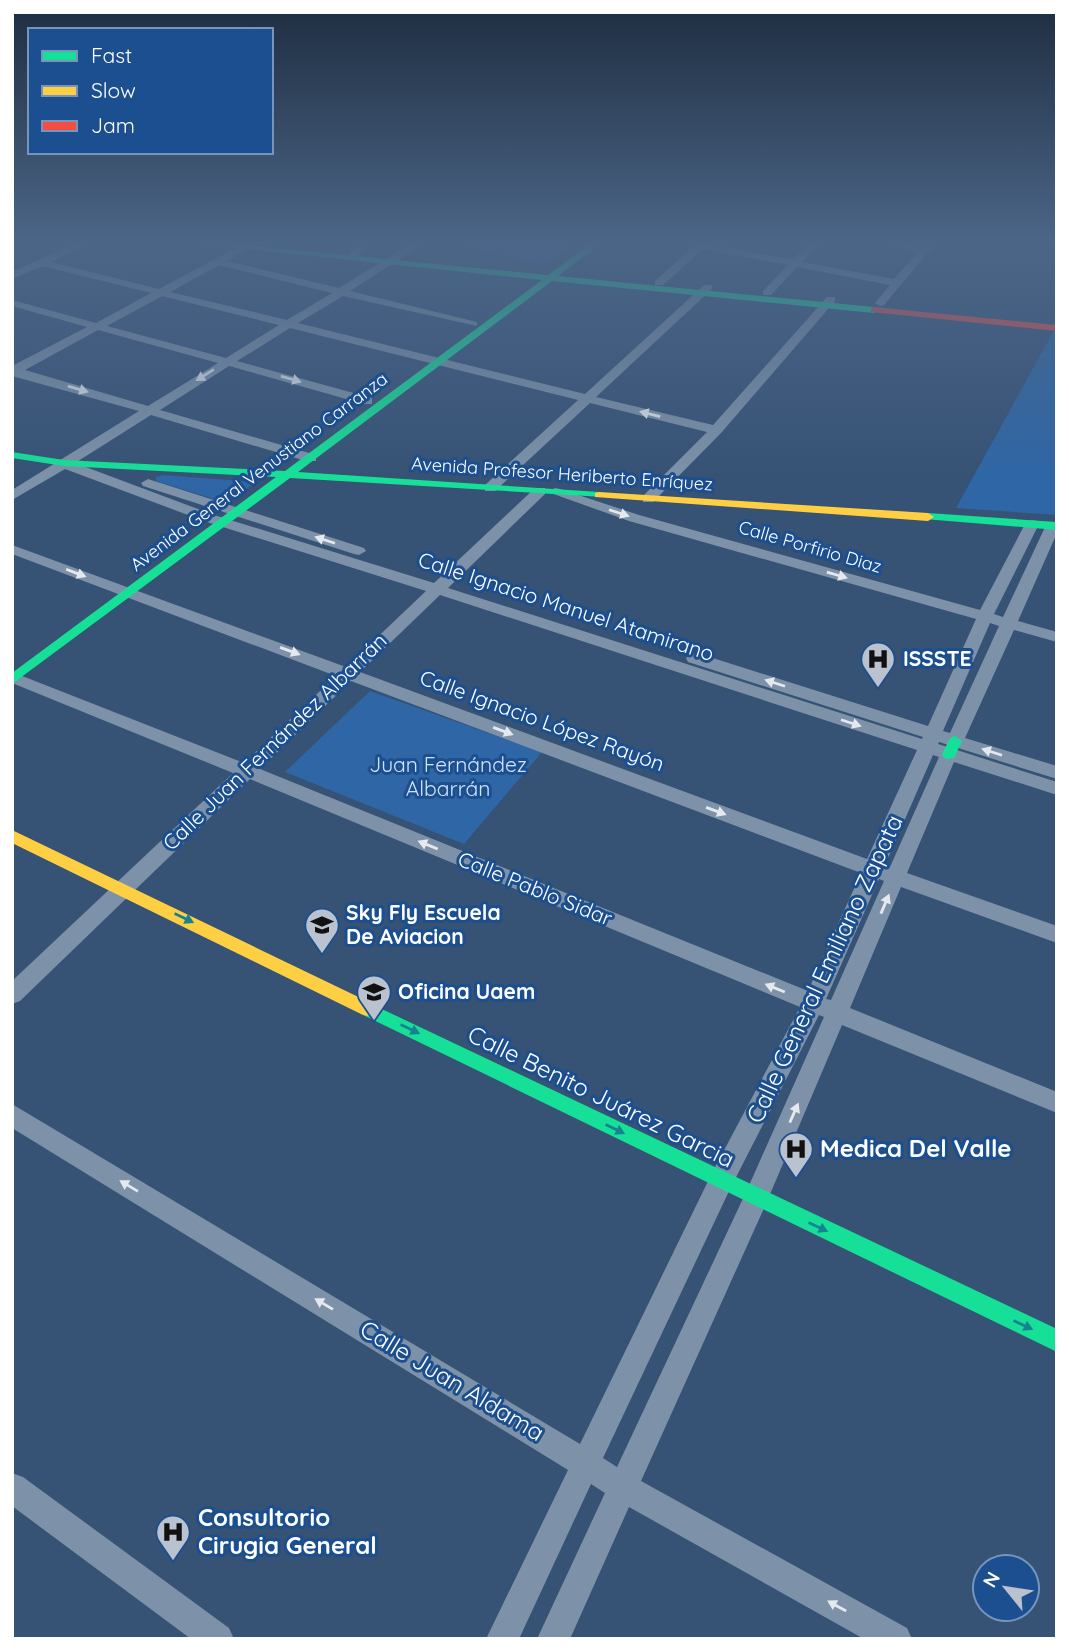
<svg xmlns="http://www.w3.org/2000/svg" width="1069" height="1651" viewBox="0 0 1069 1651" font-family="Quicksand,sans-serif">
	<style>
		.green { fill: #2f66a5 }
		.lines { fill: none; stroke-linecap: round; stroke-linejoin: round }
		.street { fill: #7d92a8; fill-rule: evenodd }
		.fast { fill: #16e098; fill-rule: evenodd }
		.slow { fill: #ffcf43; fill-rule: evenodd }
		.jam { fill: #f24e42; fill-rule: evenodd }
		.oneway { fill: #e5e9ee }
		.oneway2 { fill: #198292 }
		.labels { text-anchor: middle; stroke-width: 6; stroke-linejoin: round; paint-order: stroke }
		.far-street-label { font-size: 18px; fill: #fff; stroke: #1b4f8f }
		.street-label { font-size: 21px; fill: #fff; stroke: #1b4f8f }
		.poi-label { font-size: 21px; font-weight: bold; fill: #fff; stroke: #1b4f8f; text-anchor: start }
		.park-label { font-size: 21px; fill: #cfe3fa; stroke: #1b4f8f }
		.near-street-label { font-size: 24px; fill: #fff; stroke: #1b4f8f }
		.near-poi-label { font-size: 24px; font-weight: bold; fill: #fff; stroke: #1b4f8f; text-anchor: start }
	</style>
	<rect width="100%" height="100%" fill="#365274"/>
	<!-- green -->
	<g class="green">
		<path d="M453 244H573L545 265Z"/>
		<path d="M1053 332H1057V515L956 508Z"/>
		<path d="M163 475 256 482 227 503 156 481V477Z"/>
		<path d="M370 691 542 752 464 844 285 772Z"/>
	</g>
	<g class="lines">
		<!-- street -->
		<g class="street">
			<path d="M73 244H87L51 262 159 289 243 244H256L227 261 339 288 410 244H423L350 291 477 322V326L343 296 298 323 585 394 704 285H712V289L596 397 713 425 827 297H835V301L721 433 653 502H643V496L707 432 590 403 495 491H485V485L578 400 290 328 237 361 372 398V404H364L229 366 160 410 316 455V461H306L151 415 75 463 214 515 434 583 535 488H545V494L448 588 922 739 923 737 688 662 686 658 694 653 700 654 928 726 976 619 629 521 548 492 555 488 560 489 639 515 980 610 1025 524 1032 520 1037 521 1039 524 994 614 1003 617 1046 525 1048 522H1057V533L1018 621 1057 632V642L1014 630 965 738 1057 766V779L939 742 938 744 1057 782V795L954 762 907 873 1057 926V943L901 887 850 1008 1057 1092V1113L842 1025 765 1206 641 1481 907 1628 912 1639H864L629 1507 570 1639H537L605 1493 591 1484 519 1639H486L568 1470 12 1128V1104L580 1444 712 1173 800 1007 250 779 20 1001 12 1004V981L233 773 12 683V672L244 763 336 676 12 554V545L346 667 426 591 204 521 65 469 12 500V490L139 411 12 376V366L87 327 12 306V300L96 323 151 293 42 266 12 279V272ZM219 265 332 293 287 320 170 292ZM162 296 279 325 226 358 107 326ZM98 330 218 363 148 406 25 370ZM440 595 917 750 867 859 360 672ZM990 623 999 626 950 733 943 731ZM351 681 861 873 808 991 260 769ZM933 755 939 757 890 867 885 865ZM879 879 884 881 831 1000 826 999ZM819 1015 824 1017 747 1190 617 1467 603 1458 730 1189Z"/>
			<path d="M357 244H368L358 256H350L349 254Z"/>
			<path d="M687 244H710L793 260 808 244H819L802 262 894 279 918 252 887 244 922 246 935 244 884 305 880 306 875 303 890 285 797 267 771 295H763V291L788 265 703 249 663 285H655V281L693 247Z"/>
			<path d="M148 479 364 548 366 551 359 555 354 554 143 486 141 483Z"/>
			<path d="M12 1473 23 1477 229 1628 234 1639H191L12 1506Z"/>
		</g>
		<!-- fast -->
		<g class="fast">
			<path d="M199 244H232L548 275 590 244H600L558 276 874 307 879 310 874 313 552 281 298 472 599 492 603 493V497L290 478 12 684V673L276 477 64 466 12 458V452L64 460 285 471 542 280Z"/>
			<path d="M928 513 1057 522V530L924 519V515Z"/>
			<path d="M955 736 962 741 954 758 949 759 944 758 942 754 950 738Z"/>
			<path d="M367 1002 1057 1329V1352L361 1014 358 1009 361 1004Z"/>
		</g>
		<!-- slow -->
		<g class="slow">
			<path d="M599 492 928 513 934 517 928 521 595 497V493Z"/>
			<path d="M12 830 373 1004 376 1009 373 1014 367 1016 361 1014 12 843Z"/>
		</g>
		<!-- jam -->
		<path class="jam" d="M874 307 1057 325V331L871 312V308Z"/>
	</g>
	<!-- one-way arrows -->
	<defs><path id="oneway-solid" d="M-6-.8H1V-3.2L6.5 0L1 3.2V.8H-6Z" transform="scale(1.75)"/></defs>
	<g class="oneway">
		<use href="#oneway-solid" transform="translate(205 375) rotate(148)"/>
		<use href="#oneway-solid" transform="translate(291 379) rotate(16)"/>
		<use href="#oneway-solid" transform="translate(78 389) rotate(16)"/>
		<use href="#oneway-solid" transform="translate(650 414) rotate(-166)"/>
		<use href="#oneway-solid" transform="translate(619 513) rotate(18)"/>
		<use href="#oneway-solid" transform="translate(325 540) rotate(-162)"/>
		<use href="#oneway-solid" transform="translate(76 573) rotate(21)"/>
		<use href="#oneway-solid" transform="translate(837 575) rotate(16)"/>
		<use href="#oneway-solid" transform="translate(290 651) rotate(20)"/>
		<use href="#oneway-solid" transform="translate(775 683) rotate(-162)"/>
		<use href="#oneway-solid" transform="translate(851 723) rotate(18)"/>
		<use href="#oneway-solid" transform="translate(503 731) rotate(20)"/>
		<use href="#oneway-solid" transform="translate(992 752) rotate(-162)"/>
		<use href="#oneway-solid" transform="translate(716 811) rotate(20)"/>
		<use href="#oneway-solid" transform="translate(428 845) rotate(-158)"/>
		<use href="#oneway-solid" transform="translate(885 904) rotate(-67)"/>
		<use href="#oneway-solid" transform="translate(775 988) rotate(-158)"/>
		<use href="#oneway-solid" transform="translate(794 1113) rotate(-66)"/>
		<use href="#oneway-solid" transform="translate(129 1186) rotate(-149)"/>
		<use href="#oneway-solid" transform="translate(324 1304) rotate(-149)"/>
		<use href="#oneway-solid" transform="translate(837 1606) rotate(-151)"/>
	</g>
	<g class="oneway2">
		<use href="#oneway-solid" transform="translate(184 918) rotate(26)"/>
		<use href="#oneway-solid" transform="translate(410 1029) rotate(26)"/>
		<use href="#oneway-solid" transform="translate(615 1129) rotate(26)"/>
		<use href="#oneway-solid" transform="translate(818 1227) rotate(25)"/>
		<use href="#oneway-solid" transform="translate(1023 1325) rotate(25)"/>
	</g>
	<!-- sky -->
	<linearGradient id="sky" x2="0" y2="1"><stop stop-color="#1e2d40"/><stop offset="0.51" stop-color="#4c6688"/><stop offset="1" stop-color="#4c6688" stop-opacity="0"/></linearGradient>
	<rect width="1069" height="475" fill="url(#sky)"/>
	<!-- icons -->
	<defs>
		<g id="hospital-pin" transform="scale(1.75)"><path d="M0 17L-7.5 6A9.5 9.5 0 1 1 7.5 6Z" fill="#b9c2ce" stroke="#1b4f8f"/><path d="M-5-5h3v3.5h4V-5h3V5h-3V1.5h-4V5h-3Z" fill="#111"/></g>
		<g id="university-pin" transform="scale(1.75)"><path d="M0 17L-7.5 6A9.5 9.5 0 1 1 7.5 6Z" fill="#b9c2ce" stroke="#1b4f8f"/><path d="M0-5L7-2L0 1L-7-2ZM-4 1L0 2.5L4 1V4Q0 6-4 4Z" fill="#111"/></g>
	</defs>
	<g fill-rule="evenodd">
		<use href="#hospital-pin" x="878" y="659"/>
		<use href="#university-pin" x="322" y="925"/>
		<use href="#university-pin" x="374" y="992"/>
		<use href="#hospital-pin" x="796" y="1149"/>
		<use href="#hospital-pin" x="173" y="1532"/>
	</g>
	<g class="labels">
		<!-- far-street labels -->
		<g class="far-street-label">
			<text transform="translate(259 472) rotate(-37)" y="6">Avenida General Venustiano Carranza</text>
			<text transform="translate(562 474) rotate(4)" y="6">Avenida Profesor Heriberto Enríquez</text>
			<text transform="translate(810 547) rotate(16)" y="6">Calle Porfirio Diaz</text>
		</g>
		<!-- street labels -->
		<g class="street-label">
			<text transform="translate(566 607) rotate(18)" y="7">Calle Ignacio Manuel Atamirano</text>
			<text transform="translate(542 721) rotate(20)" y="7">Calle Ignacio López Rayón</text>
			<text transform="translate(275 742) rotate(-44)" y="7">Calle Juan Fernández Albarrán</text>
			<text transform="translate(535 889) rotate(22)" y="7">Calle Pablo Sidar</text>
		</g>
		<!-- poi labels -->
		<g class="poi-label">
			<text x="903" y="666">ISSSTE</text>
			<text x="346" y="920">Sky Fly Escuela<tspan x="346" dy="24">De Aviacion</tspan></text>
			<text x="398" y="999">Oficina Uaem</text>
		</g>
		<!-- park labels -->
		<g class="park-label">
			<text x="448" y="772">Juan Fernández<tspan x="448" dy="24">Albarrán</tspan></text>
		</g>
		<!-- near-street labels -->
		<g class="near-street-label">
			<text transform="translate(825 969) rotate(-65)" y="8">Calle General Emiliano Zapata</text>
			<text transform="translate(601 1097) rotate(26)" y="8">Calle Benito Juárez Garcia</text>
			<text transform="translate(452 1381) rotate(31)" y="8">Calle Juan Aldama</text>
		</g>
		<!-- near-poi labels -->
		<g class="near-poi-label">
			<text x="820" y="1157">Medica Del Valle</text>
			<text x="198" y="1526">Consultorio<tspan x="198" dy="28">Cirugia General</tspan></text>
		</g>
	</g>
	<!-- border -->
	<rect width="1069" height="1651" fill="none" stroke="#ffffff" stroke-width="28"/>
	<!-- legend -->
	<rect x="28" y="28" width="245" height="126" fill="#1b4f8f" stroke="#7695bc" stroke-width="2"/>
	<rect x="42" y="51" width="35" height="10" fill="#16e098" stroke="#7695bc" stroke-width="2"/>
	<text x="91" y="63" font-size="21" fill="#ffffff">Fast</text>
	<rect x="42" y="86" width="35" height="10" fill="#ffcf43" stroke="#7695bc" stroke-width="2"/>
	<text x="91" y="98" font-size="21" fill="#ffffff">Slow</text>
	<rect x="42" y="121" width="35" height="10" fill="#f24e42" stroke="#7695bc" stroke-width="2"/>
	<text x="91" y="133" font-size="21" fill="#ffffff">Jam</text>
	<!-- north arrow -->
	<g transform="translate(1006 1588) rotate(300)"><circle r="33" fill="#1b4f8f" stroke="#7695bc" stroke-width="2"/>
	<path d="M0-5L12 26L0 18L-12 26Z" fill="#b9c2ce"/>
	<text y="-10" font-size="19" font-weight="bold" text-anchor="middle" fill="#ffffff">N</text>
	</g>
</svg>
